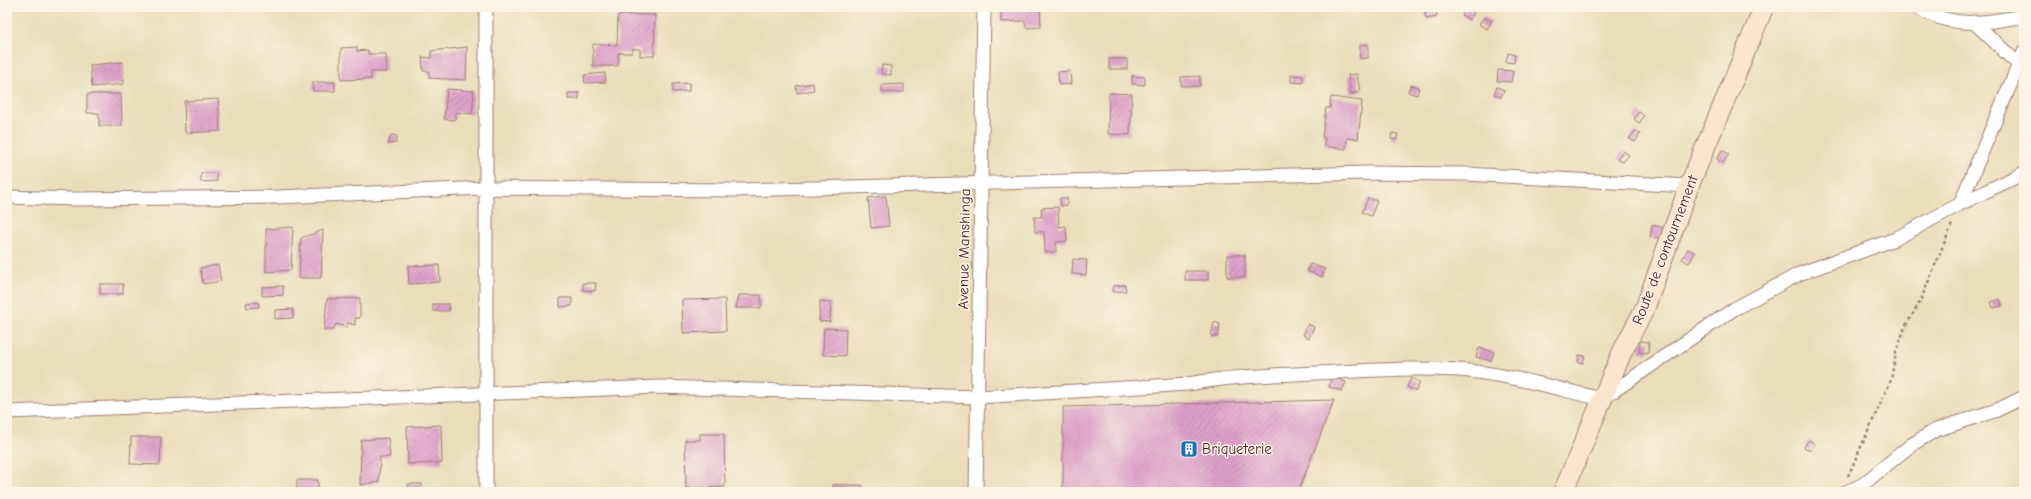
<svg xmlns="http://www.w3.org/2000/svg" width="2031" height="499" viewBox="0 0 2031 499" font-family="'Comic Neue',sans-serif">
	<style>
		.building { fill: url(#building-hatch) }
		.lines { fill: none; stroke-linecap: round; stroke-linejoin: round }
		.street-casing { stroke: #9a7e72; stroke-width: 15 }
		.secondary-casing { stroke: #9a7e72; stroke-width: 21 }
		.path { stroke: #9a7e72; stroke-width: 2.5; stroke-dasharray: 3 3; stroke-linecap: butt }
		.street { stroke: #fff; stroke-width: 13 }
		.secondary { stroke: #fbe5cf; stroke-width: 19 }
		.labels { text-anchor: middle; stroke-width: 3; stroke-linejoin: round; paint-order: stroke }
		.street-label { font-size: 15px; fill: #4a1f2b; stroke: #fcf5e5 }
		.poi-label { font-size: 15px; fill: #4a1f2b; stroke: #fcf5e5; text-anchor: start }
	</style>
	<defs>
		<pattern id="building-hatch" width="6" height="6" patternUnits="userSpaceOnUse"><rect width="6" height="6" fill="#dea0cb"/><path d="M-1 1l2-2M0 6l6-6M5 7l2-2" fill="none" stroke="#b682a5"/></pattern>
	</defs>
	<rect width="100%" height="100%" fill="#fcf5e5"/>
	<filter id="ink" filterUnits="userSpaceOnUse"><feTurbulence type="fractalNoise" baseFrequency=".025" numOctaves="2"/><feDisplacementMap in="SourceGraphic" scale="8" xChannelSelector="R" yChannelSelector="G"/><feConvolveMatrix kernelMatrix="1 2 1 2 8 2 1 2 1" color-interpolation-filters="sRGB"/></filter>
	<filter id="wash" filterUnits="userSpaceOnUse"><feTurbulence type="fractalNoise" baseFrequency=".012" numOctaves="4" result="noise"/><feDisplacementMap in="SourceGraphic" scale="16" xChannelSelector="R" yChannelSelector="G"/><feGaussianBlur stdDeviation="0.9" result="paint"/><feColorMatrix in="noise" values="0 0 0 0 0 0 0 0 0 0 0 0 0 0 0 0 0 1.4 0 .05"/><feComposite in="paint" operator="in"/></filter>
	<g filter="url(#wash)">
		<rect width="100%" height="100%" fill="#ebddba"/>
		<g id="blocks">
			<!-- building -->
			<g class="building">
				<path d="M1005 7H1040L1041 27 1026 28 1025 21 1001 22V9H1005Z"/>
				<path d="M1436 7 1437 17 1426 19 1424 8Z"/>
				<path d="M1467 8 1474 13 1469 20 1462 15Z"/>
				<path d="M618 15H655L654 56H640V49H632V53H618V66H593V44L617 45Z"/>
				<path d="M1484 17 1492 21 1487 29 1479 24Z"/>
				<path d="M1368 44V58L1360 59V45Z"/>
				<path d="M357 47V51L368 50V54H386V72H371V79L341 80V48Z"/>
				<path d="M467 47 466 80 429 78V71H423L422 57 431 58V51Z"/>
				<path d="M1508 53 1515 55 1514 63 1506 62Z"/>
				<rect x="1109" y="59" width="18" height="10"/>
				<path d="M123 62 124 84 92 87 90 65Z"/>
				<path d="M882 65 891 66V75L881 74Z"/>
				<path d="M1498 70 1513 71 1511 82 1497 81Z"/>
				<path d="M1070 71 1071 84 1059 85 1058 72Z"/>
				<path d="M605 73 606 82 585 83 584 75Z"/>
				<path d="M1357 74 1360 92 1351 94 1348 75Z"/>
				<path d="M1291 75 1303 76V83L1291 82Z"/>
				<path d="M1132 76 1145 77V85L1132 84Z"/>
				<path d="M1200 76V86H1181V77Z"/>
				<rect x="313" y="82" width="22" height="9"/>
				<path d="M689 83V91L673 92V84Z"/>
				<path d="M813 83 814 90 797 93 796 86Z"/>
				<path d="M904 84V92L882 93V85Z"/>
				<path d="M1411 85 1419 87 1417 95 1408 92Z"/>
				<path d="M1497 87 1504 90 1501 97 1494 94Z"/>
				<path d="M447 89 474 91 472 114 456 112 455 120 444 119Z"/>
				<rect x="568" y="93" width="11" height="6"/>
				<path d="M1109 93 1132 94 1130 135 1108 134Z"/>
				<path d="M87 94H121L122 126H99V113H87Z"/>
				<path d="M1331 97 1362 101 1358 139 1347 138 1346 149 1324 146 1325 138 1322 137 1326 108H1330Z"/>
				<path d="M218 99 220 131 185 133 184 101Z"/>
				<path d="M1639 112 1644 116 1639 123 1634 119Z"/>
				<path d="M1635 131 1640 134 1635 142 1629 139Z"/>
				<path d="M1392 133 1398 134 1396 140 1391 139Z"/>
				<path d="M391 135 397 136 396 143 388 144Z"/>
				<path d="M1722 150 1729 154 1723 163 1717 159Z"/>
				<path d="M1623 151 1629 155 1623 162 1617 158Z"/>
				<path d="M201 173H216L217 181 201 182Z"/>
				<path d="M886 196 889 226 871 228 868 198Z"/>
				<path d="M1060 198H1067V205L1061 206Z"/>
				<path d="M1368 198 1377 201 1371 216 1362 212Z"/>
				<path d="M1058 207 1059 227 1066 226 1067 241 1056 242V252H1045L1044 232H1035L1034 217H1042L1041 208Z"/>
				<path d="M1652 225 1669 229 1659 244 1660 238 1650 237Z"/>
				<path d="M293 227 291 270 266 272V229Z"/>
				<path d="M323 230 321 278H299L301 238Z"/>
				<path d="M1688 249 1695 253 1689 263 1682 259Z"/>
				<rect x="1227" y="255" width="18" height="22"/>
				<path d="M1073 259 1087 260 1086 275 1072 274Z"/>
				<path d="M1310 264 1325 269 1322 277 1307 271Z"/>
				<path d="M218 265 221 281 203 284 200 268Z"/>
				<path d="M439 265 440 282 409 284 408 266Z"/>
				<rect x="1185" y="271" width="23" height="9"/>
				<path d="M583 283H596L595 291 583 290Z"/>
				<rect x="100" y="284" width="23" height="10"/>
				<path d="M1125 285 1126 291 1113 292V286Z"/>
				<path d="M283 286V295L262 296V287Z"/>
				<path d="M739 295H761V308H736Z"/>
				<path d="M360 298V318H355V325L348 323 346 327 336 324 333 330H324L327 299Z"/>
				<path d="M560 298H572V306L560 307Z"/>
				<path d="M725 299 726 331 683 333 682 300Z"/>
				<path d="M2000 299 2002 306 1993 308 1991 302Z"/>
				<path d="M820 301 831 302 830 322 819 321Z"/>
				<path d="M258 302 259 307 247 308 246 303Z"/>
				<rect x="433" y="304" width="16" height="7"/>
				<path d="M293 309V318L275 319V310Z"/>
				<path d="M1214 322 1220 324 1218 337 1211 336Z"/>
				<path d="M1308 324 1314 327 1309 338 1303 335Z"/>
				<path d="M824 328 846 329 845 356 823 355Z"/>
				<path d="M1640 341 1649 342 1648 353 1639 352Z"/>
				<path d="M1479 348 1494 352 1491 361 1476 357Z"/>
				<path d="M1579 355 1585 356 1583 363 1578 362Z"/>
				<path d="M1332 377 1346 382 1342 391 1329 387Z"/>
				<path d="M1411 378 1420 382 1416 391 1407 387Z"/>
				<path d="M1334 400 1298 492H1063V407Z"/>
				<path d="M441 425 442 463 408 464 407 427Z"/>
				<path d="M700 434H724L725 487 686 488 685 440H700Z"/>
				<path d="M131 437H161L160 465 130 464Z"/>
				<path d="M388 438 390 457H380L379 482 360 485 361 440Z"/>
				<path d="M1809 440 1815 444 1811 451 1804 447Z"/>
				<rect x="297" y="480" width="21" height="12"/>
				<path d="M408 484H422V492H409Z"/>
				<rect x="833" y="485" width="29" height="7"/>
			</g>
		</g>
	</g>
	<g filter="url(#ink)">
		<use href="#blocks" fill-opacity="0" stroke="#9a7e72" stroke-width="1"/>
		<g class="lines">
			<!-- street casing -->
			<g class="street-casing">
				<g id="street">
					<path d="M1917 7C1951 29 1986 23 2024 16"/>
					<path d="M1974 22 2018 64"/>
					<path d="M7 197 74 199 278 197 485 188 737 190 1367 173 1465 174 1689 186"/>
					<path d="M1960 204 2024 52"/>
					<path d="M7 412 658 387 978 397 1188 384C1237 375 1286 375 1336 372 1380 370 1425 367 1469 371 1514 376 1558 389 1602 399L1734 309 1799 274 1895 239 1960 204 2024 173"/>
					<path d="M486 492V7"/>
					<path d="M976 492 984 7"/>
					<path d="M1846 492 1862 485 1911 445 1936 430 1997 410 2024 397"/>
				</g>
			</g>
			<!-- secondary casing -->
			<g class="secondary-casing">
				<path id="secondary" d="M1563 492 1623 350 1645 308 1689 186 1764 7"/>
			</g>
			<!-- path -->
			<path class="path" d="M1848 476 1891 380 1896 352 1905 327 1920 302 1952 224"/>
			<!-- street -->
			<use href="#street" class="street"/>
			<!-- secondary -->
			<use href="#secondary" class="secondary"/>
		</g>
	</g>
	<!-- icons -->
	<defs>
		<g id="building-square" transform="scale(0.9)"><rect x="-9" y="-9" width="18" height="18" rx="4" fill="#1f6fb2" stroke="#fcf5e5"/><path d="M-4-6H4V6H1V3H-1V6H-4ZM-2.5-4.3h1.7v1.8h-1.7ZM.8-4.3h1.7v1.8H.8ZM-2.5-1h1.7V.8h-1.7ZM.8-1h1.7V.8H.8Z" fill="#fff"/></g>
	</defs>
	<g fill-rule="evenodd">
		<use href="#building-square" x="1189" y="449"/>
	</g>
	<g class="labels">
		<!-- street labels -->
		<g class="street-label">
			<text transform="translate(964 249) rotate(-89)" y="5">Avenue Manshinga</text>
			<text transform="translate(1665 250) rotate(-69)" y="5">Route de contournement</text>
		</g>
		<!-- poi labels -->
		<g class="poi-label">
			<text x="1202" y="454">Briqueterie</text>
		</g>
	</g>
	<!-- margin -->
	<rect width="2031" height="499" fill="none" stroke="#fcf5e5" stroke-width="24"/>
</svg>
